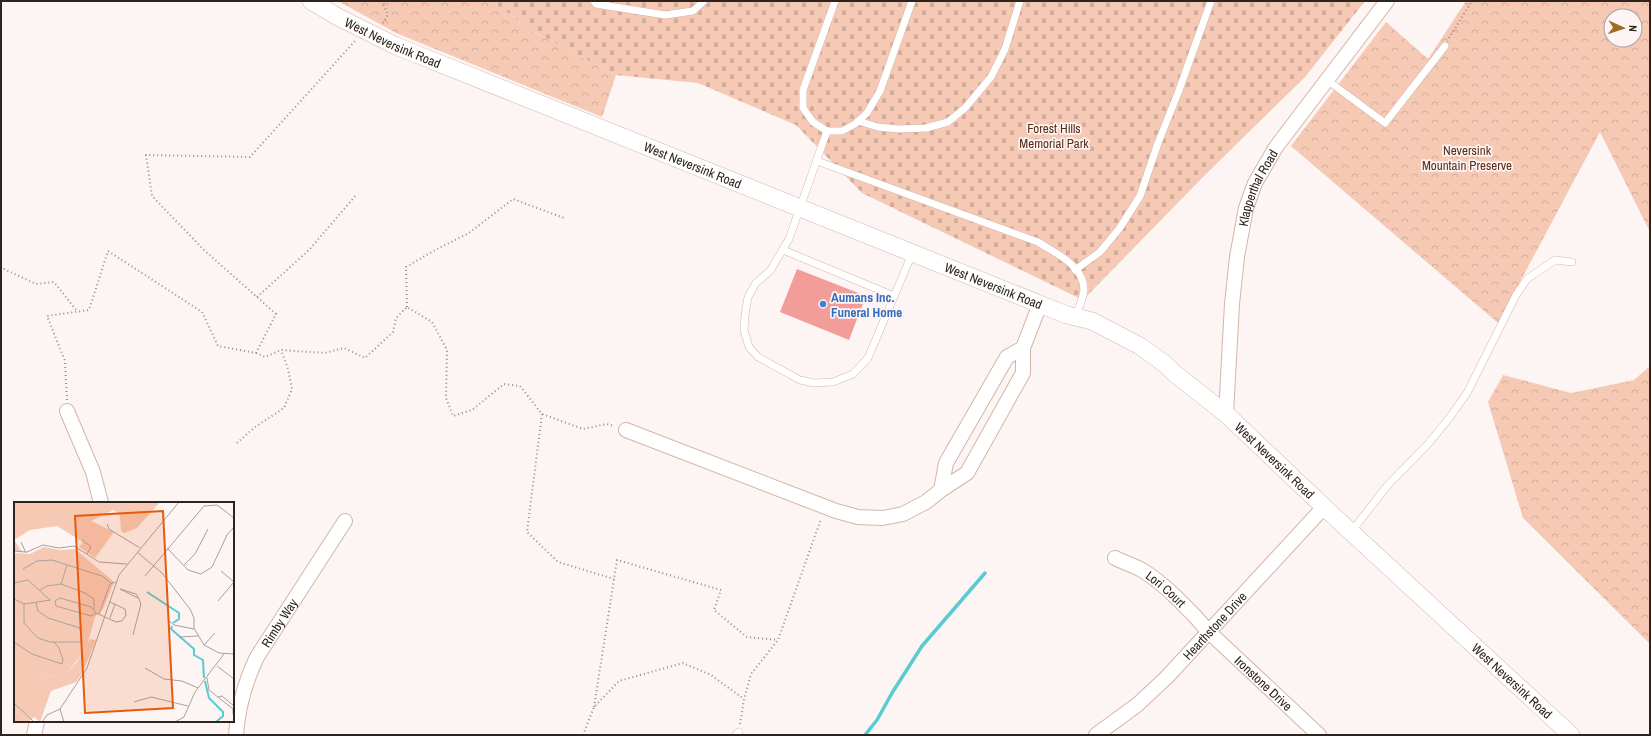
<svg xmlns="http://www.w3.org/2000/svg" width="1651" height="736" viewBox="0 0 1651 736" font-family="'Archivo Narrow',sans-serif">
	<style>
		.forest { fill: url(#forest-crowns); fill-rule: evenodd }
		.cemetery { fill: url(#cemetery-stones) }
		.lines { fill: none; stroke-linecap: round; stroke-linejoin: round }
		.stream { stroke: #5acbd2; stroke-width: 3.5 }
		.building { fill: #f39d9b }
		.service-casing { stroke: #d4b5a7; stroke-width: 8 }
		.minor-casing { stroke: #d4b5a7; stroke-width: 16 }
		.tertiary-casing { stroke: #d4b5a7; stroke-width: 18 }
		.path { stroke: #958c88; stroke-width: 2; stroke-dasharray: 1 3; stroke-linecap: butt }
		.service { stroke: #fff; stroke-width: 7 }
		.minor { stroke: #fff; stroke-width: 14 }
		.tertiary { stroke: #fff; stroke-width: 17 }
		.shop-dot { fill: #3f7fe0; stroke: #fcf5f3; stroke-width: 1.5 }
		.labels { text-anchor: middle; stroke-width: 3.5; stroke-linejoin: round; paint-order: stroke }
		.street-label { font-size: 13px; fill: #2e231d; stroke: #fcf5f3 }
		.park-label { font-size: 13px; fill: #5d2c15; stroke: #fcf5f3 }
		.shop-label { font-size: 13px; font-weight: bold; fill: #366cbe; stroke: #fcf5f3; text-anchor: start }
		.inset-river { fill: none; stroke: #5acbd2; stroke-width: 2 }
		.inset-road { fill: none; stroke: #aaa19d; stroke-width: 1 }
		.view { fill: #e8590c; fill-opacity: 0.15; stroke: #e8590c; stroke-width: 2 }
		.inset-edge { fill: none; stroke: #2e231d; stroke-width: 2 }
	</style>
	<defs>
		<pattern id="forest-crowns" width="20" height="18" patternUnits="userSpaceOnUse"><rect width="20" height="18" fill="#f6c9b5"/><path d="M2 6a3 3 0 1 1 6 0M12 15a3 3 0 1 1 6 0" fill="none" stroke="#d3ac9b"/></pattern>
		<pattern id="cemetery-stones" width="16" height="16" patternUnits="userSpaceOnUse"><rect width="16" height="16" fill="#f6c9b5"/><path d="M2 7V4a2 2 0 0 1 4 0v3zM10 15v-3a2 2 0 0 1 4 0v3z" fill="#d3ac9b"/></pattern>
	</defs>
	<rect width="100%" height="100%" fill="#fcf5f3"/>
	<!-- forest -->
	<g class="forest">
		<path d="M338 1H492L531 30 616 75 602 117 396 33Z"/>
		<path d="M1466 1H1650V232L1600 132 1498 323 1291 146 1386 22 1428 59ZM1611 16H1635V40H1611Z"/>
		<path d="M1650 366V644L1523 518 1488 402 1503 375 1571 393 1634 380Z"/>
	</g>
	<!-- cemetery -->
	<path class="cemetery" d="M492 1H1365L1305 77 1203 177 1083 300 862 193 796 125 698 83 616 75 531 30Z"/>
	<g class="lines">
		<!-- stream -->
		<path class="stream" d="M865 735 877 720 892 693 922 646 985 573"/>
	</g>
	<!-- building -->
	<path class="building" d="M797 269 866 296 849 340 780 312Z"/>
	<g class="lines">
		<!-- service casing -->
		<g class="service-casing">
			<g id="service">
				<path d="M594 1 596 4 665 15 693 11 704 1"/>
				<path d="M835 1 803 90V108L813 122 827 131H842L855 124 867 113 880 91 912 1"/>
				<path d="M1327 80 1385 123 1445 46"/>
				<path d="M858 121 878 127 898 129 926 128 948 122 965 108 991 77 1005 49 1020 1"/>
				<path d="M827 131 789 239 770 271 756 283 748 297 745 315 744 330 749 347 758 357 800 380 814 383 833 382 853 374 868 358 912 254"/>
				<path d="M817 161 1038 242C1055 253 1084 265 1084 290 1083 299 1078 309 1076 317"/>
				<path d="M783 250 894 296"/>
				<path d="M1075 270 1100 252 1119 229 1140 196 1158 143 1178 93 1211 1"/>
				<path d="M1352 531 1387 486 1428 444 1450 417 1467 393 1516 295 1527 279 1555 260 1572 262"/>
				<path d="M736 735 739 732"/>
			</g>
		</g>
		<!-- minor casing -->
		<g class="minor-casing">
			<g id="minor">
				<path d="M1023 348 1040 304"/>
				<path d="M67 411 93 472 101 503"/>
				<path id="s1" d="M1226 414 1232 304 1237 257 1246 208 1255 183 1276 147 1387 1"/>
				<path d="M626 430 836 511 858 517 883 518 903 514 926 502 941 490 967 473 1023 373V348L1007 357 946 463 941 490"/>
				<path id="s2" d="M1115 558C1123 562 1132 565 1140 569 1162 581 1193 613 1209 632L1319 735"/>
				<path d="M34 735 37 721"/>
				<path id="s3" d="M236 735C238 707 245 682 257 657L345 521"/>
				<path id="s4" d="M1096 735 1137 705 1167 677 1324 507"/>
			</g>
		</g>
		<!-- tertiary casing -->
		<g class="tertiary-casing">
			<g id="tertiary">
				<path id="s5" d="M311 1 338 17 396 46 1067 315 1092 321 1140 346 1165 364 1174 373 1226 414 1324 507 1571 735"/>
			</g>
		</g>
		<!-- path -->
		<g class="path">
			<path d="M382 1 388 15 383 23"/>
			<path d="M1449 38 1472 1"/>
			<path d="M1 272 4 269 36 284 54 282 77 311"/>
			<path d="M257 297 309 250 357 194"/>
			<path d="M407 307 406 267 437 249 469 233 513 199 564 218"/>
			<path d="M256 353 265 357 281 350 325 353 344 348 365 358 393 332 396 318 407 307 432 322 447 350 446 398 453 416 472 410 504 384 520 386 542 414 583 429 607 424 614 426"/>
			<path d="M67 400 65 361 47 316 89 310 108 251 202 312 218 346 256 353 276 314 204 250 152 196 146 155 250 157 355 41"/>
			<path d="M542 414 527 532 558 562 614 579"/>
			<path d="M237 443 255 427 284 408 292 389 288 369 281 350"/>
			<path d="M594 707 617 560 721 590 714 610 747 637 778 640"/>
			<path d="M740 724 744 699 751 674 778 640 821 519"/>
			<path d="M583 735 594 707 619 681 683 663 711 675 744 699"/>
		</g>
		<!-- service -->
		<use href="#service" class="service"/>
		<!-- minor -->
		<use href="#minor" class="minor"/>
		<!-- tertiary -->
		<use href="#tertiary" class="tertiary"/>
	</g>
	<!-- markers -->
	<circle class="shop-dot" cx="823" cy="304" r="4"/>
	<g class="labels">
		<!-- street labels -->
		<g class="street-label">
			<text dy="5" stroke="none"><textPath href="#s5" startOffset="92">West Neversink Road</textPath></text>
			<text dy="5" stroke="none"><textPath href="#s5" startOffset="416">West Neversink Road</textPath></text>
			<text dy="5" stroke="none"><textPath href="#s1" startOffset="230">Klapperthal Road</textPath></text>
			<text dy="5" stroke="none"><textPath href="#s5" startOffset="740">West Neversink Road</textPath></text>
			<text dy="5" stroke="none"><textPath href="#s5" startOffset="1076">West Neversink Road</textPath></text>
			<text dy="5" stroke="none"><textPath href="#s2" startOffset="60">Lori Court</textPath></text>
			<text dy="5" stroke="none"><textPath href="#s3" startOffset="122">Rimby Way</textPath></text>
			<text dy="5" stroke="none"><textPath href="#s4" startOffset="162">Hearthstone Drive</textPath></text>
			<text dy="5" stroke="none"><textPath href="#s5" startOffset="1400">West Neversink Road</textPath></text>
			<text dy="5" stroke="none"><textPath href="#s2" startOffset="196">Ironstone Drive</textPath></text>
		</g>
		<!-- park labels -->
		<g class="park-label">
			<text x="1054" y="133">Forest Hills<tspan x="1054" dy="15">Memorial Park</tspan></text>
			<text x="1467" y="155">Neversink<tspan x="1467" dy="15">Mountain Preserve</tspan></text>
		</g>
		<!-- shop labels -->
		<g class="shop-label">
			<text x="831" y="302">Aumans Inc.<tspan x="831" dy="15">Funeral Home</tspan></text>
		</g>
	</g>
	<!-- overview -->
	<g transform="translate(14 502)">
		<rect width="220" height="220" fill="#fcf5f3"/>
		<path d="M0 0H146L123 26 110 31 107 29 106 14 100 8 77 19 100 30 81 56 65 45 69 40 43 24 16 28 0 38 9 51 0 49ZM76 137 82 138 68 172 62 180 37 189 26 220 20 215 14 220H0V173L5 167 13 162 31 175 53 171 63 160Z" fill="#f6c9b5"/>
		<path d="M30 45 46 48 61 47 100 80 89 107 81 115 72 147 53 171 31 175 13 162 0 173V51L16 52Z" fill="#f6c9b5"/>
		<path class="inset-river" d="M133 90 165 111V117L159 121M158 124 157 127 180 147V153L189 158 190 176M191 179 195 196 209 210V214L202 220"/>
		<path class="inset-road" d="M93 22 95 27 126 46M68 38 77 45 73 52M7 40 12 51M153 46 174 68 187 72 198 65 213 33 220 25M0 49 13 50 29 43 45 46 60 44 85 60 113 62M123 50 148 71 176 107 180 116V126L190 143 205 151 220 152M170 63 181 52 194 27M9 67 23 59 38 58 88 74 97 81M207 69 220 80M131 74 190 4 203 3 220 16M0 81 14 78 36 98M47 82 53 63M26 88 33 84 47 82 71 91 80 97V108M0 97 10 102 37 98M204 99 220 80M10 102V121L24 136 36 140H68L66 126 34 116 24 109 22 101M82 111 77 114 42 104 41 99 46 96 77 105 82 111 102 120 108 119 112 113 111 107 96 100M85 112 96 82 102 80M96 116 101 102M154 118 160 123 180 127M119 133 127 102 125 97 122 92 106 87 124 96M165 135 184 134M0 140 18 152 48 162 49 158 45 146 40 140M190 143 201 131M203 164 220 177M131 166 150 177 168 179 184 186M193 176 195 188 219 207V212M204 195 208 194 220 204M120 200 137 195 174 204M0 201 20 220M28 220 33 213 46 207M50 220 46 207 73 166 105 73 165 0M161 220 170 215 181 190 210 152"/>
		<path class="view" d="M149 9 159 206 71 211 61 14Z"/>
		<rect width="220" height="220" class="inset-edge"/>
	</g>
	<!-- border -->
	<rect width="1651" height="736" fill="none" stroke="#2e231d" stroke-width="4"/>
	<!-- north arrow -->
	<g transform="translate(1623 28) rotate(93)"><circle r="19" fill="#fcf5f3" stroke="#aaa19d"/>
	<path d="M0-3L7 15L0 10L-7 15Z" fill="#a06924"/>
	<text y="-6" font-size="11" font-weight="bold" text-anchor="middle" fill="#2e231d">N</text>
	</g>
</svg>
